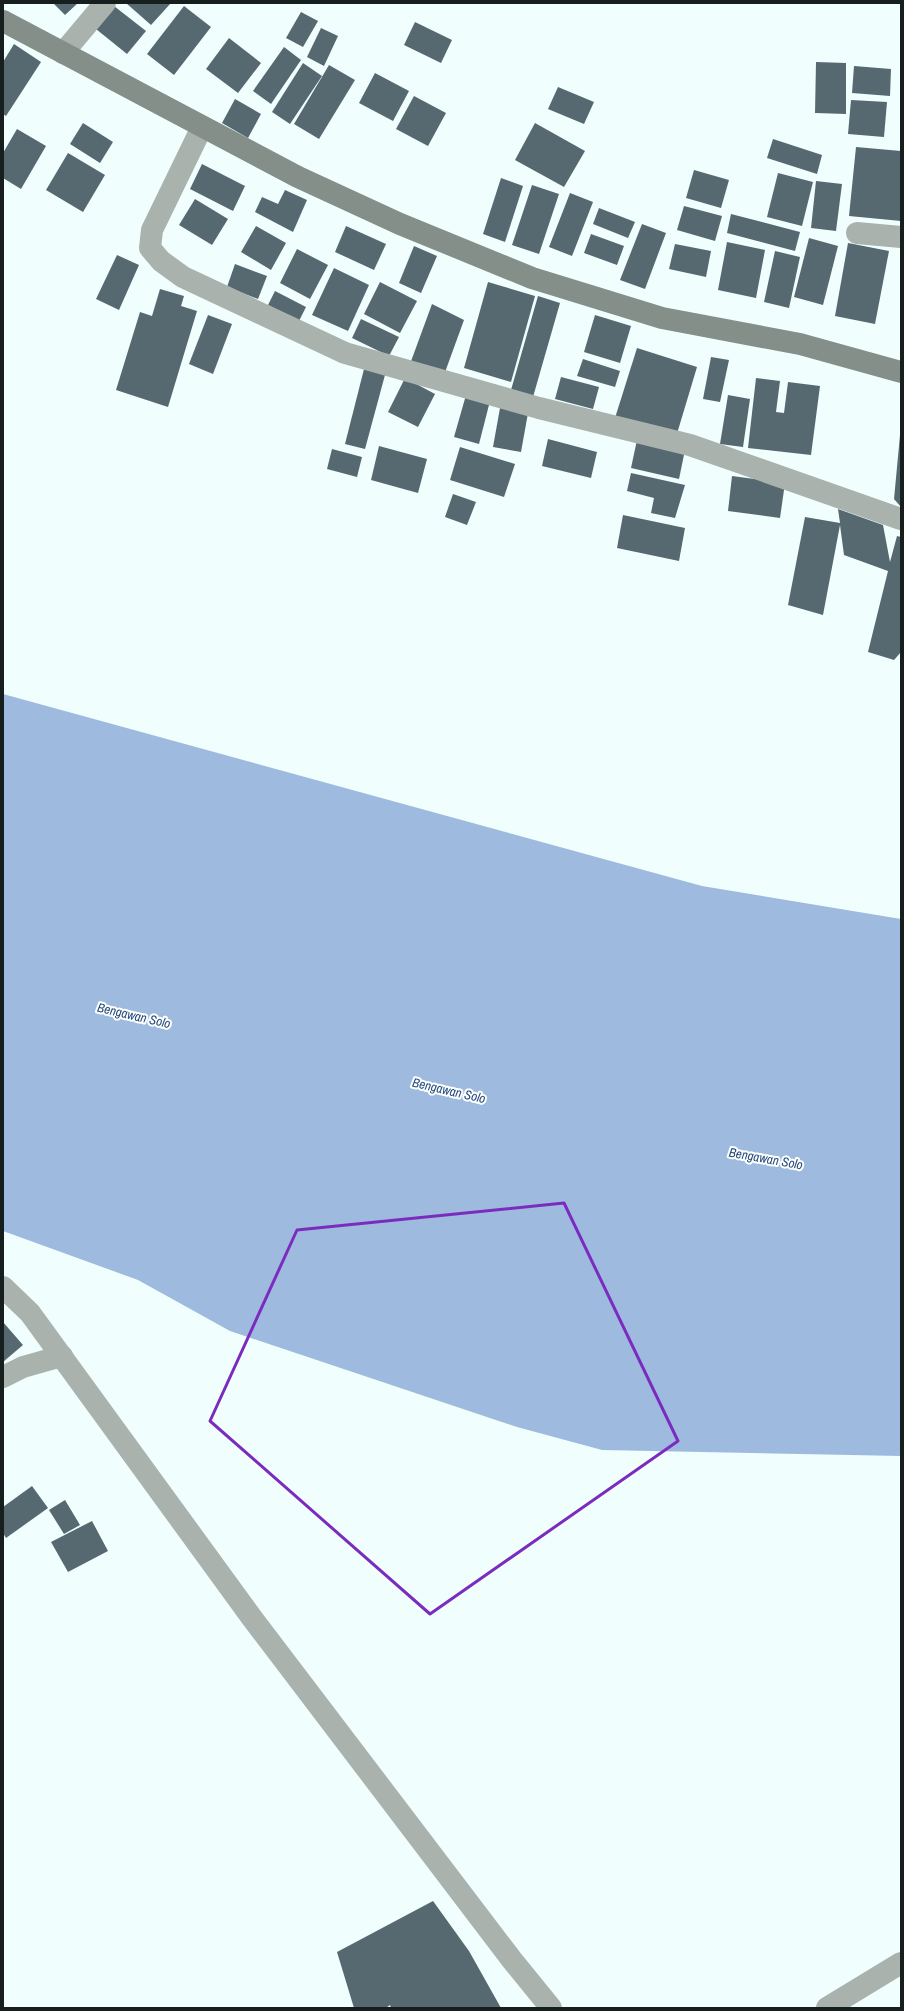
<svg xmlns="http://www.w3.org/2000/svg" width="904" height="2011" viewBox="0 0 904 2011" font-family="'Archivo Narrow',sans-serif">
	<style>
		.water { fill: #9ebbdf }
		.building { fill: #566971 }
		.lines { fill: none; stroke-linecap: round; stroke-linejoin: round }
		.street { stroke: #aab2ad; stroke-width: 22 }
		.secondary { stroke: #838f88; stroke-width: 22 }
		.marked { fill: none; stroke: #7b2cbf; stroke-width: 3; stroke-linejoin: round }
		.labels { text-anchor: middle; stroke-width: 4; stroke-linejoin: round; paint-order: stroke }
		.water-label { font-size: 13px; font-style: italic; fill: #244c7b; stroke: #fff }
	</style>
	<rect width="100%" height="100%" fill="#f0fffe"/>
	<!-- water -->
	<path class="water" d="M3 694 702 886 901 919V1456L602 1450 517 1427 230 1331 138 1280 3 1231Z"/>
	<!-- building -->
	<g class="building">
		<path d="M53 3H78L65 15Z"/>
		<path d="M126 3H171L151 25Z"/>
		<path d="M114 6 146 31 127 54 96 29Z"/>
		<path d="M184 6 211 27 174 75 147 54Z"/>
		<path d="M301 12 318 21 303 47 286 38Z"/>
		<path d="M415 22 452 40 441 63 404 45Z"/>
		<path d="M321 28 338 36 324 66 307 57Z"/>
		<path d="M229 38 261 63 238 93 206 69Z"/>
		<path d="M14 44 41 62 6 116 3 114V62Z"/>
		<path d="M284 47 301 60 271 104 253 91Z"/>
		<path d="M816 62 846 63V114L815 113Z"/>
		<path d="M303 63 322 76 290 124 272 112Z"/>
		<path d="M329 65 355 80 319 139 294 124Z"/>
		<path d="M854 66 891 69 890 96 852 93Z"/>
		<path d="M375 73 409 91 393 121 359 103Z"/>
		<path d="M558 87 594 102 584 124 548 109Z"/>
		<path d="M414 96 446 113 428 146 396 129Z"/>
		<path d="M235 99 261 114 248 138 222 123Z"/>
		<path d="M851 100 887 102 884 137 848 134Z"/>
		<path d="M83 123 113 142 100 163 70 144Z"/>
		<path d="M535 123 585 151 564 187 515 160Z"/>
		<path d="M17 129 46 146 21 189 3 178V153Z"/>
		<path d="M773 139 822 155 817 174 767 158Z"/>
		<path d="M856 147 901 151V221L849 216Z"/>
		<path d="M68 153 105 175 83 212 46 190Z"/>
		<path d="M202 164 245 186 233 211 190 189Z"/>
		<path d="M694 170 729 180 721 208 686 198Z"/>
		<path d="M778 173 813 182 802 226 767 217Z"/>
		<path d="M501 178 523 186 505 242 483 234Z"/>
		<path d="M816 181 842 184 836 231 811 228Z"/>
		<path d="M532 185 559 194 539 254 512 245Z"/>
		<path d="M285 190 307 200 293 232 255 212 262 197 278 204Z"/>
		<path d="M570 193 593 202 572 256 549 247Z"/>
		<path d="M195 199 228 219 212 245 179 225Z"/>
		<path d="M684 206 722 216 715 241 677 230Z"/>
		<path d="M599 208 635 222 628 238 593 224Z"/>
		<path d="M731 214 800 232 795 251 727 233Z"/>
		<path d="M642 224 666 233 645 289 620 280Z"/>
		<path d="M256 226 286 243 271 270 241 252Z"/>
		<path d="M346 226 386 244 374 270 335 252Z"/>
		<path d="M591 234 624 246 617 265 584 253Z"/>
		<path d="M809 238 838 246 823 305 794 297Z"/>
		<path d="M727 242 765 250 756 298 718 290Z"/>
		<path d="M848 243 889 251 875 324 835 316Z"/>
		<path d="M675 244 711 251 706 277 669 269Z"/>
		<path d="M414 246 437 256 421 293 399 283Z"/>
		<path d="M297 249 328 265 310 299 280 283Z"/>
		<path d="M775 251 800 257 789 308 764 302Z"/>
		<path d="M117 255 139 265 119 310 96 299Z"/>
		<path d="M235 264 267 276 258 299 227 287Z"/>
		<path d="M334 268 369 285 348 331 312 315Z"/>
		<path d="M380 282 417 301 400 333 364 314Z"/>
		<path d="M488 282 535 296 511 382 464 368Z"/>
		<path d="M160 289 184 296 181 306 197 311 168 407 116 390 140 312 152 316Z"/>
		<path d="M275 291 306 307 299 321 268 305Z"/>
		<path d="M538 296 560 303 533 397 511 390Z"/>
		<path d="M432 304 464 320 444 375 410 364Z"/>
		<path d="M208 315 232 324 213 374 189 364Z"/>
		<path d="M595 315 631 326 620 363 584 352Z"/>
		<path d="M361 319 399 337 389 356 352 338Z"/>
		<path d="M637 348 697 367 676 437 615 418Z"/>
		<path d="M711 357 729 360 720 402 703 399Z"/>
		<path d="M583 359 620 371 615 387 577 376Z"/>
		<path d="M364 369 385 375 365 449 345 444Z"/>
		<path d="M561 377 599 387 593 409 555 399Z"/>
		<path d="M405 378 435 394 418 427 388 412Z"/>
		<path d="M756 378 780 381 776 412 784 413 788 382 820 386 811 455 748 448Z"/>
		<path d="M466 395 490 401 479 444 454 437Z"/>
		<path d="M728 395 750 399 743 447 720 444Z"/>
		<path d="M500 408 528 413 521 452 493 447Z"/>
		<path d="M900 435H901V507L894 499Z"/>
		<path d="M548 439 597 452 591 478 542 466Z"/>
		<path d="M637 440 685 450 679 479 631 468Z"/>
		<path d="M379 446 427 459 418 493 371 480Z"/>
		<path d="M460 447 515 464 504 497 450 480Z"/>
		<path d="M332 449 362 457 357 477 327 469Z"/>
		<path d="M631 473 685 485 675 518 651 513 654 498 627 491Z"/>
		<path d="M732 476 785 483 780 518 728 511Z"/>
		<path d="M453 494 476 502 467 525 445 517Z"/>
		<path d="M838 509 883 525 890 562 897 536 901 537V652L894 660 868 652 888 571 844 555 840 525 823 615 788 605 805 517 840 523Z"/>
		<path d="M623 515 685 528 679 561 617 548Z"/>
		<path d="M3 1322 23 1345 3 1362Z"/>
		<path d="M32 1486 48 1508 6 1538 3 1533V1507Z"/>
		<path d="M65 1500 80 1525 64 1534 49 1510Z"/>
		<path d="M92 1521 108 1551 68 1572 51 1542Z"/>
		<path d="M433 1901 469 1951 501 2008H391L390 2005 386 2008H354L337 1952Z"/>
	</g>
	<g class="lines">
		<!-- street -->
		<g class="street">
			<path d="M63 53 105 3"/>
			<path d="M202 127 152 230 150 248 161 261 183 277 345 353 539 408 690 445 901 519"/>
			<path d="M857 233 901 237"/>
			<path d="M3 1287 30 1313 252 1618 512 1960 551 2008"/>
			<path d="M3 1377 23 1367 62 1356"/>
			<path d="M827 2008 901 1963"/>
		</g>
		<!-- secondary -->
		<path class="secondary" d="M3 21 298 177 400 224 532 278 662 318 800 344 901 372"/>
	</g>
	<!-- marked area -->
	<path class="marked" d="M564 1203 678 1441 430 1614 210 1421 297 1230Z"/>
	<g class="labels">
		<!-- water labels -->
		<g class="water-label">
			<text transform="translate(134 1015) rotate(13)" y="5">Bengawan Solo</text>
			<text transform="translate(449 1090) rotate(13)" y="5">Bengawan Solo</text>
			<text transform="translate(766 1158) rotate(10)" y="5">Bengawan Solo</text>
		</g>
	</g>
	<!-- border -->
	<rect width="904" height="2011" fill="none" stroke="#161f1e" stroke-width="8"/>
</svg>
